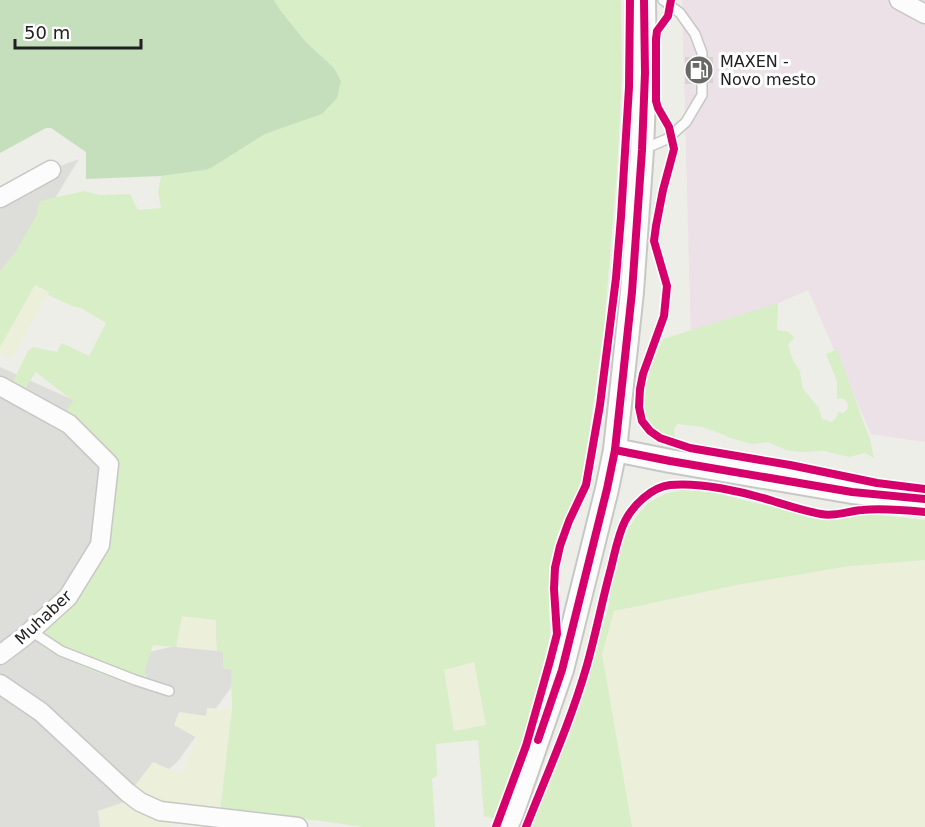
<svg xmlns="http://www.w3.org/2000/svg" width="925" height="827" viewBox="0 0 925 827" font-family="'DejaVu Sans',sans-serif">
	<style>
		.residential { fill: #ddddda }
		.industrial { fill: #ece1e7 }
		.farmland { fill: #ecf0db }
		.grass { fill: #d7eec6; fill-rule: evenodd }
		.forest { fill: #c5dfbc }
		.building { fill: #d5d4d0 }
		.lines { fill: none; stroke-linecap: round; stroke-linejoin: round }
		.service-casing { stroke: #c7c7c5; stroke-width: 12 }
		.minor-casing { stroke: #c7c7c5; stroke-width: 21 }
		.tertiary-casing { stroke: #c7c7c5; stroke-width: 26 }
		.service { stroke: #fcfcfc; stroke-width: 9 }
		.minor { stroke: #fcfcfc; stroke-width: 18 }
		.tertiary { stroke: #fcfcfc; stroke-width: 22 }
		.cycleway-casing { stroke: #fff; stroke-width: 11 }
		.cycleway { stroke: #d6006c; stroke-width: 8 }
		.labels { text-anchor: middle; stroke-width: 6; stroke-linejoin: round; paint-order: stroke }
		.poi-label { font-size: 16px; fill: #202020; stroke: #fff; text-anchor: start }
		.street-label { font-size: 16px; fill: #202020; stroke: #fff }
	</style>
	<rect width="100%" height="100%" fill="#eeeee9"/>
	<!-- residential -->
	<g class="residential">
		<path d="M79 159 38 226 0 273V186L4 187Z"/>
		<path d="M0 367 80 403 113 473 130 657 178 645 228 615 235 682 178 761 106 827H0Z"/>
	</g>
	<!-- industrial -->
	<path class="industrial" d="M682 0H925V442L871 434 808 290 691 343Z"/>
	<!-- farmland -->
	<g class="farmland">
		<path d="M35 285 49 292 48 295 12 359 0 353V347Z"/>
		<path d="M925 560V827H632L602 654 614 611 737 585 850 566Z"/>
		<path d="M182 616 216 620 217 651 176 647Z"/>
		<path d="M475 662 486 725 454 731 444 670Z"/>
		<path d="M207 708 232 709 220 811 160 802 133 788 153 762 181 774 197 738 174 725 179 712 206 716Z"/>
		<path d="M124 802 144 812 166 818 170 827H100L98 811Z"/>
	</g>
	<!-- grass -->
	<g class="grass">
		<path d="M274 0H620L621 3 622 75 617 171 604 327 590 427 582 477 573 502 558 533 549 566V607L550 636 522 750 495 819 484 816 478 740 436 744 437 776 432 779 435 827H363L321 821 220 811 232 709 231 669H223V652L217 651 216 620 182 616 176 647 153 645 144 673 148 674 143 684 134 686 90 670 41 647 39 636 51 623 102 533 100 456 56 425 73 401 36 372 16 403 11 385 28 351 33 347 57 352 62 343 89 356 106 323 81 308 72 306 48 295 49 292 35 285 0 347V271L16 251 36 216 40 201 84 191 100 195 130 194 138 210 161 208 158 192 161 176 205 170 211 168 265 134 322 114 341 81 334 68 306 42 280 10ZM474 662 486 725 454 731 444 670Z"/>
		<path d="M778 303 777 330 789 332 794 338 788 345 793 360 800 372 803 389 819 408 822 419 832 422 836 418 838 412 843 413 847 410 848 404 843 398 837 399V381L826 354 837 349 870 440 874 458 865 453 849 457 824 451 800 452 786 450 768 442 752 444 730 438 722 434 702 427 678 424 674 428 675 440C666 436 656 433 650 425 642 415 643 386 647 374 650 362 658 350 663 339Z"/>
		<path d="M682 490 711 492 822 519 858 513 925 520V560L850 566 737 585 614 611 602 654 632 827H529L568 731 608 609 613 576 627 530 638 514 648 503 665 494Z"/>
	</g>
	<!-- forest -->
	<path class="forest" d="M0 0H274L280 10 306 42 334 68 341 81 337 98 322 114 265 134 211 168 205 170 161 176 86 179V152L51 128H46L0 153Z"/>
	<!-- building -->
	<path class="building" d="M685 57H713V83L685 84Z"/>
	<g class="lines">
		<!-- service casing -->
		<g class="service-casing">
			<g id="service">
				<path d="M644 149 667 139 686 122 702 95V53L695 34 680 13 663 0"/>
				<path d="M31 631 61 651 135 680 169 691"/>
			</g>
		</g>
		<!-- minor casing -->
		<g class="minor-casing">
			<g id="minor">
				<path d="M899 0 925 14"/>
				<path d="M0 198 51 170"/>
				<path d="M0 386 69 424 109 464 100 545 68 597 25 636 0 655"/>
				<path d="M0 684 41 712 127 792 140 802 160 811 298 827"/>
			</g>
		</g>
		<!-- tertiary casing -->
		<g class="tertiary-casing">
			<g id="tertiary">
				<path d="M615 450 670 461 852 492 925 499"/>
				<path d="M506 827 512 814 562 670 607 489 615 450 632 292 642 150 645 73 644 0"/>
			</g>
		</g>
		<!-- service -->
		<use href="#service" class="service"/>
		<!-- minor -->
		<use href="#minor" class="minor"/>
		<!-- tertiary -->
		<use href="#tertiary" class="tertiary"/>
		<!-- cycleway casing -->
		<g class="cycleway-casing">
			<g id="cycleway">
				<path d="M671 0 668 16 657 31 656 39V101L658 108 669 127 674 149 663 190 656 226 654 241 667 286 664 316 643 374 640 389 639 407 642 421 650 431 660 438 690 448 790 465 877 483 925 489"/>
				<path d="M615 450 670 461 852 492 925 499"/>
				<path d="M538 740 562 670 607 489 615 450 632 292 642 150 645 73 644 0"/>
				<path d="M496 827 526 746 550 661 557 634 554 589 555 568 560 546 569 521 586 485 600 405 616 278 621 217 629 87 630 0"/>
				<path d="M526 827C547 774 571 721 587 665 596 633 602 601 611 568 615 552 618 535 625 521 633 505 652 487 670 485 701 482 744 492 773 501 789 506 804 511 821 514 835 517 848 511 862 510 883 508 904 510 925 512"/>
			</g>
		</g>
		<!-- cycleway -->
		<use href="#cycleway" class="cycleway"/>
	</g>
	<!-- icons -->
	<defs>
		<g id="fuel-disc" transform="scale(1.5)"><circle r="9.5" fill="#686866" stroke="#fff"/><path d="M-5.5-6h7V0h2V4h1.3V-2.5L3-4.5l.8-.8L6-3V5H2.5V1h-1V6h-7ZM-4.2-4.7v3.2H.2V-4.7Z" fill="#fff"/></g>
	</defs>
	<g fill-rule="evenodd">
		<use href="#fuel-disc" x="699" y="70"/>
	</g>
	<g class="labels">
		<!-- poi labels -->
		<g class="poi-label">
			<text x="720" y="67">MAXEN -<tspan x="720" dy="18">Novo mesto</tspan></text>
		</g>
		<!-- street labels -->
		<g class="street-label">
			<text transform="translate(43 617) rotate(-43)" y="6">Muhaber</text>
		</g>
	</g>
	<!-- scale -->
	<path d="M15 39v9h126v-9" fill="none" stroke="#202020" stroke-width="3"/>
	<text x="24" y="39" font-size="18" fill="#202020" stroke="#ffffff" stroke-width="4.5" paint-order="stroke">50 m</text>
</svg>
